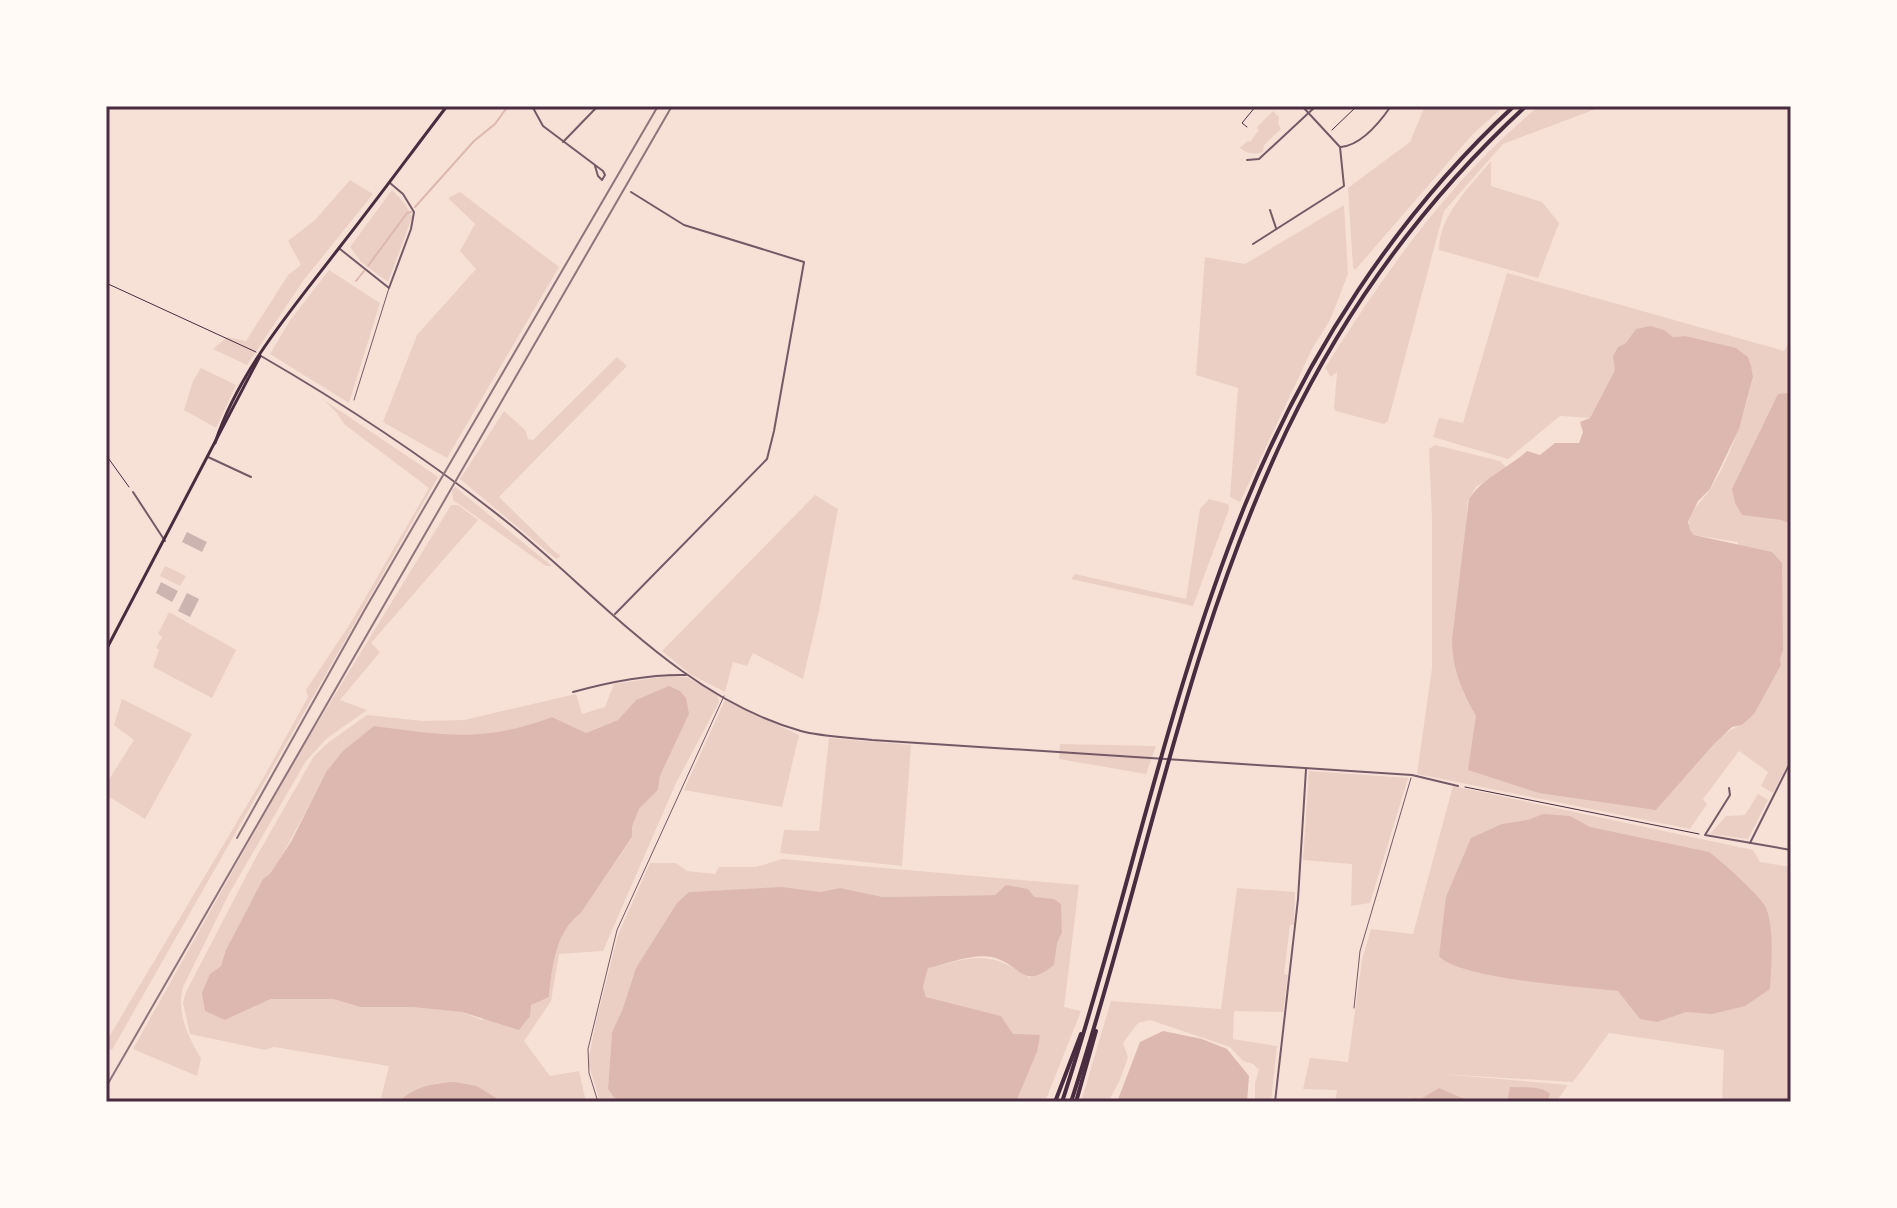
<svg xmlns="http://www.w3.org/2000/svg" width="1897" height="1208" viewBox="0 0 1897 1208" font-family="Manrope,sans-serif">
	<style>
		.green { fill: #ebcfc5; fill-rule: evenodd }
		.water { fill: #dcb8b0 }
		.lines { fill: none; stroke-linecap: round; stroke-linejoin: round }
		.stream { stroke: #dcb8b0; stroke-width: 2 }
		.building { fill: #ccb4b1 }
		.path { stroke: #4a2c40; stroke-width: 1 }
		.service { stroke: #755966; stroke-width: 1 }
		.minor { stroke: #755966; stroke-width: 2 }
		.secondary { stroke: #4a2c40; stroke-width: 3 }
		.motorway { stroke: #4a2c40; stroke-width: 4 }
		.rail { stroke: #8f747c; stroke-width: 2 }
		.neatline { fill: none; stroke: #4a2c40; stroke-width: 3 }
	</style>
	<rect width="100%" height="100%" fill="#f7e1d7"/>
	<!-- green -->
	<g class="green">
		<path d="M1425 106H1504L1472 135 1355 270 1353 267 1348 188 1410 142Z"/>
		<path d="M1539 106H1604L1503 144 1444 211 1388 421 1384 424 1336 411 1334 408 1337 372 1331 377 1325 368C1385 272 1451 178 1539 106Z"/>
		<path d="M1273 111 1279 117 1278 123 1281 129 1264 145 1263 152C1255 155 1247 154 1240 148L1247 141 1250 142 1259 130 1257 127Z"/>
		<path d="M1491 161V186L1542 202 1559 223 1538 278 1439 250C1439 215 1470 187 1491 161Z"/>
		<path d="M350 180 373 194 303 281 247 365 213 349 227 337 246 341 288 275 301 265 288 241 315 220Z"/>
		<path d="M392 190 405 204 412 217 388 282 361 262 350 247Z"/>
		<path d="M460 192 559 267 447 458 383 422 417 335 476 269 460 251 475 224 448 198Z"/>
		<path d="M1344 205 1348 274 1330 320 1312 349 1240 502 1230 497 1238 388 1196 375 1205 257 1245 264Z"/>
		<path d="M329 270 380 303 349 403 270 354 289 322Z"/>
		<path d="M1507 273 1784 351 1791 339V393L1778 395 1781 520 1791 524V758L1773 793 1761 786 1768 772 1739 751 1703 799 1707 804 1690 829 1417 774 1432 668V520L1429 449 1435 445 1500 461 1507 468 1476 487 1468 500C1466 528 1463 557 1460 586 1453 640 1446 667 1476 716L1656 810C1676 788 1715 732 1742 725L1738 542 1694 535C1689 529 1687 526 1690 518 1695 505 1704 499 1711 488 1731 457 1745 413 1753 377L1685 336 1673 337 1664 330 1615 370 1590 418 1560 416 1508 459 1433 437 1439 418 1463 423Z"/>
		<path d="M617 357 627 366 499 497 555 552 561 556 556 559 460 479 504 411 525 430 528 439 533 440Z"/>
		<path d="M201 368 236 385 216 428 184 410 193 381Z"/>
		<path d="M324 400 438 477 112 1050 106 1047V1042L265 775 308 697 306 690 350 624 429 488 344 424 337 413Z"/>
		<path d="M455 487 552 566H546L453 500 452 490Z"/>
		<path d="M815 495 838 509 819 611 803 679 753 653 747 666 733 662 725 692 690 674 662 651Z"/>
		<path d="M1209 499 1228 504 1229 509 1193 606 1071 579 1075 574 1186 599 1200 509Z"/>
		<path d="M451 505H458L478 520 371 643 380 652 340 700 367 710 326 739 306 761 230 892 183 987C176 1012 188 1037 201 1058L197 1076 133 1049 295 760Z"/>
		<path d="M165 566 186 576 180 586 160 576Z"/>
		<path d="M169 612 236 650 212 698 153 667 159 650 156 648 162 637 158 634Z"/>
		<path d="M668 676 687 677 717 694 719 702 676 783 603 951 559 954 551 1001 524 1041 550 1076 579 1071 586 1102H503L477 1086 437 1083 410 1093 399 1102H380L389 1066 274 1047 265 1050 190 1034 183 1003 186 992 255 859 314 756 329 742 367 715 423 721 464 720 576 694 582 714 605 707 614 684ZM636 700 689 714 660 776 658 790 639 809 632 827V838L581 913C555 932 552 968 549 997L482 1020 462 1012 446 1010 412 1007H360L333 999H271L225 1020 210 974 221 966C256 901 293 838 326 772L446 736 484 735 525 727 552 717 586 733 618 720Z"/>
		<path d="M122 699 192 734 145 819 106 795V784L134 740 114 725Z"/>
		<path d="M725 700 799 735 782 807 684 790Z"/>
		<path d="M829 738 911 745 902 866 780 853 784 830 819 831Z"/>
		<path d="M1060 744 1156 746 1146 774 1059 759Z"/>
		<path d="M1309 771 1408 778 1370 903 1351 906 1352 864 1303 860Z"/>
		<path d="M1453 786 1753 850 1760 862 1791 867V1102H1722L1724 1050 1609 1033 1573 1082 1441 1074 1568 1085 1556 1102H1335L1337 1090 1303 1089 1310 1058 1348 1062 1362 960 1371 929 1413 934Z"/>
		<path d="M1758 794 1768 800 1748 839 1710 834 1726 816 1745 815Z"/>
		<path d="M782 859 1079 885 1064 1007 1081 1011 1045 1102H1016L1037 1052 1012 1034 1000 1016 926 997 923 987 928 968C975 957 987 949 1030 978L1062 932 1054 899 1034 898 1007 885 995 895 883 897 840 888 820 892 782 888 689 892 636 968 622 1012 612 1032 608 1089 617 1102H600L588 1062 596 1022 618 935 650 863H676L687 871 715 874 719 867H756Z"/>
		<path d="M1237 888 1295 892 1294 925H1290L1284 974 1288 975 1283 1012 1234 1011 1233 1039 1277 1046 1271 1102H1255V1083L1259 1070 1253 1064 1243 1061 1230 1047 1150 1020 1138 1023 1123 1043 1128 1057 1120 1080 1108 1102H1081L1111 1001 1221 1009Z"/>
	</g>
	<!-- water -->
	<g class="water">
		<path d="M1650 326 1664 330 1673 337 1685 336 1736 348 1748 357 1751 366 1753 377 1739 429 1710 489 1698 501 1688 522 1690 530 1694 535 1772 552 1782 563 1783 650 1780 659 1781 665 1754 714 1742 725 1732 727 1713 745 1656 810 1539 793 1468 770 1476 716C1462 693 1452 668 1452 640L1469 499C1481 479 1508 468 1527 451L1540 455 1555 443H1579L1583 432 1580 422 1590 418 1615 370 1613 356 1618 347 1626 343 1636 329Z"/>
		<path d="M1791 393V524L1781 520 1742 515 1735 503 1732 489 1778 394Z"/>
		<path d="M669 686 680 691 686 698 689 714 660 776 658 790 639 809 632 827V837L581 913C555 932 552 968 549 997L531 1005 530 1016 519 1030 462 1012 412 1007H360L333 999H271L225 1020 205 1011 202 993 210 974 221 966 226 950 263 879 270 874 292 840 326 772 343 751 374 726C443 735 484 743 552 717L586 733 618 720 636 700Z"/>
		<path d="M1543 814 1570 816 1590 827 1709 852C1720 860 1762 897 1766 908 1775 930 1771 966 1770 989L1745 1006 1712 1014 1686 1012 1657 1022 1640 1019 1618 991C1583 987 1459 979 1439 956L1446 897 1471 838 1502 824 1528 820Z"/>
		<path d="M1006 885 1028 889 1034 897 1054 899 1061 904 1062 932 1057 943 1054 965C1021 991 1023 965 992 957 972 953 947 964 928 968L923 987 926 997 1001 1016 1013 1034 1040 1035 1037 1052 1016 1102H617L608 1089 612 1032 622 1011 636 968 677 903 689 892 782 887 820 892 840 888 883 897 995 895Z"/>
		<path d="M1163 1031 1202 1039 1227 1049 1249 1076 1247 1102H1117L1140 1042Z"/>
		<path d="M454 1082 477 1086 503 1102H399C412 1087 435 1083 454 1082Z"/>
		<path d="M1510 1087C1523 1088 1540 1085 1550 1094L1547 1102H1507Z"/>
		<path d="M1439 1088 1471 1102H1402L1414 1098 1421 1099Z"/>
	</g>
	<g class="lines">
		<!-- stream -->
		<g class="stream">
			<path d="M415 207 474 141 495 124 508 106"/>
			<path d="M368 266 407 213 411 212"/>
			<path d="M356 281 364 271"/>
		</g>
	</g>
	<!-- building -->
	<g class="building">
		<path d="M187 532 207 542 202 552 182 542Z"/>
		<path d="M161 582 178 591 172 602 156 593Z"/>
		<path d="M187 593 199 599 190 617 178 611Z"/>
	</g>
	<g class="lines">
		<!-- path -->
		<g class="path">
			<path d="M1247 127 1242 123 1256 106"/>
			<path d="M1332 130 1357 106"/>
			<path d="M106 283 256 352"/>
			<path d="M106 455 129 487"/>
			<path d="M1465 787 1699 834"/>
		</g>
		<!-- service -->
		<g class="service">
			<path d="M354 400 389 288"/>
			<path d="M1354 1008 1360 951 1411 778"/>
			<path d="M598 1102 589 1073 588 1049 617 930 724 696"/>
		</g>
		<!-- minor -->
		<g class="minor">
			<path d="M532 106 543 126 603 171 605 175 602 180 598 176 595 166"/>
			<path d="M563 142 596 108"/>
			<path d="M1341 147C1362 145 1380 122 1391 106"/>
			<path d="M1247 160 1259 159 1316 106"/>
			<path d="M1270 210 1276 228"/>
			<path d="M1253 244 1344 186 1340 147 1302 106"/>
			<path d="M340 249 389 288 411 229 414 212 403 194 390 183"/>
			<path d="M261 356C344 404 433 463 507 522 599 596 683 698 801 731 823 737 849 737 872 740L1412 775 1458 786"/>
			<path d="M208 457 251 477"/>
			<path d="M133 492 165 541"/>
			<path d="M615 614 767 459 774 431 804 262 684 225 631 192"/>
			<path d="M573 692C609 682 648 674 686 675"/>
			<path d="M1729 788 1730 795 1705 835 1791 850"/>
			<path d="M1750 843 1791 761"/>
			<path d="M1275 1102 1298 899 1306 769"/>
		</g>
		<!-- secondary -->
		<g class="secondary">
			<path d="M215 443C239 370 293 308 339 248 376 201 411 153 447 106"/>
			<path d="M106 650 260 356"/>
		</g>
		<!-- motorway -->
		<g class="motorway">
			<path d="M1055 1102 1081 1034"/>
			<path d="M1062 1102C1127 904 1167 698 1245 505 1306 356 1395 216 1514 106"/>
			<path d="M1071 1102C1144 879 1185 643 1287 430 1346 308 1427 197 1526 106"/>
			<path d="M1076 1102 1096 1031"/>
		</g>
		<!-- rail -->
		<g class="rail">
			<path d="M237 838 364 611 658 106"/>
			<path d="M106 1087 672 106"/>
		</g>
	</g>
	<!-- border -->
	<rect width="1897" height="1208" fill="none" stroke="#fffaf5" stroke-width="216"/>
	<rect x="108" y="108" width="1681" height="992" class="neatline"/>
</svg>
